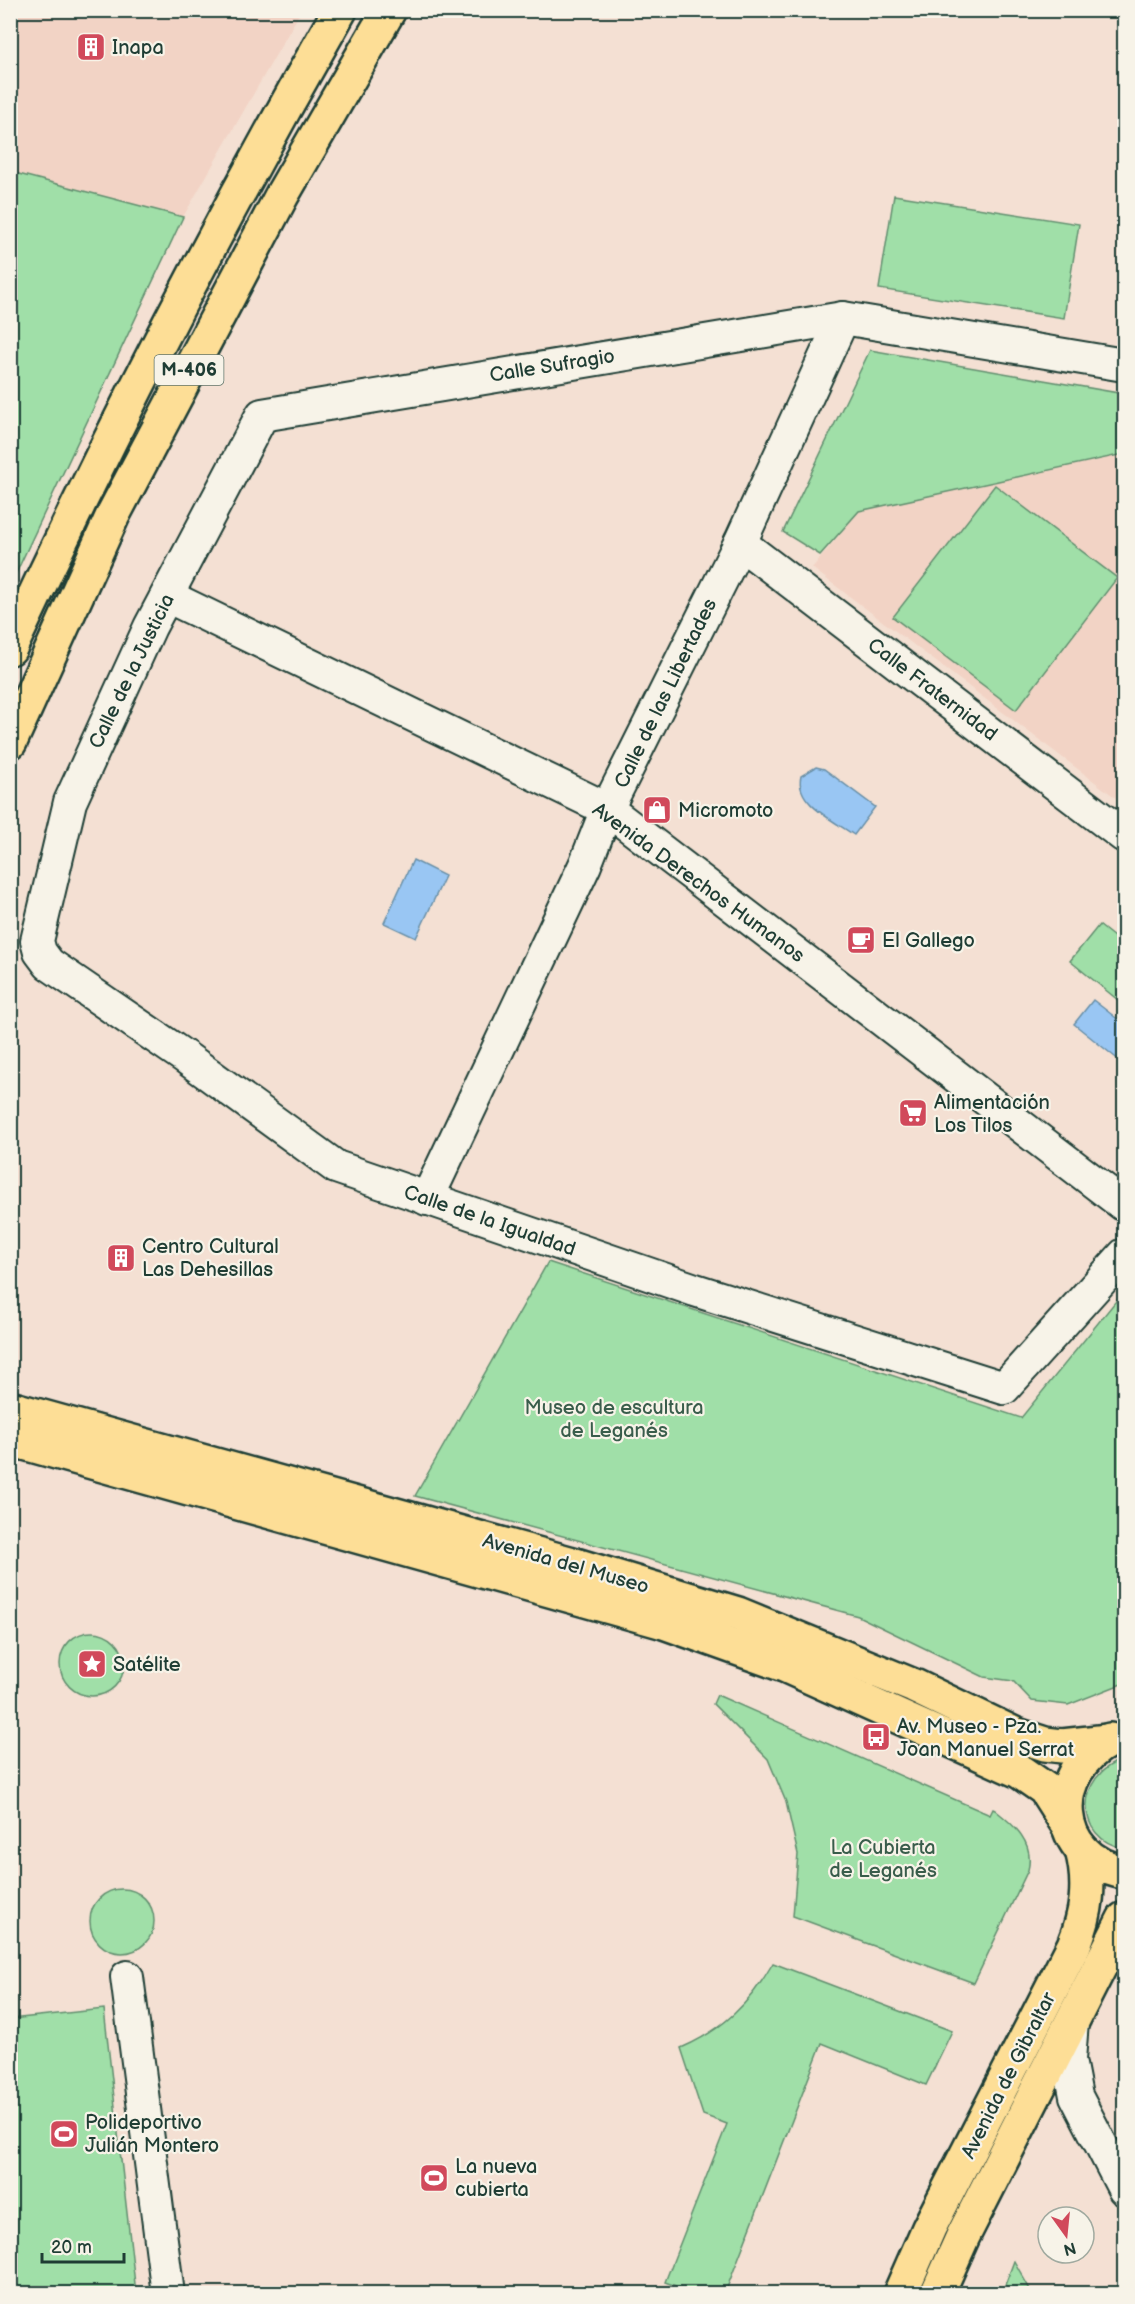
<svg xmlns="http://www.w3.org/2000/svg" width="1135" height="2304" viewBox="0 0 1135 2304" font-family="'Balsamiq Sans',sans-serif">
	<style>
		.built { fill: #f2d3c5 }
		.green { fill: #a0dfa8; stroke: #608e6e; stroke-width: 1.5 }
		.water { fill: #99c6f3; stroke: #688fa7; stroke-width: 1.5 }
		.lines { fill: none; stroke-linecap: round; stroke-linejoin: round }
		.minor-casing { stroke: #1f3d34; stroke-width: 36 }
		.primary-casing { stroke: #1f3d34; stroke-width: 38 }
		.trunk-casing { stroke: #1f3d34; stroke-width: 38 }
		.minor { stroke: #f7f3e8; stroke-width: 32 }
		.primary { stroke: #fdde96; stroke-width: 33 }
		.trunk { stroke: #fdde96; stroke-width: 33 }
		.labels { text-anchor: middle; stroke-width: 4.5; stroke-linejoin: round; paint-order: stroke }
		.shield { fill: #f7f3e8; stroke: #60746a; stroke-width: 1.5 }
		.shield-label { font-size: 18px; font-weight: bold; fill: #1f3d34 }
		.poi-label { font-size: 20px; fill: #1f3d34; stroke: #f7f3e8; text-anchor: start }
		.street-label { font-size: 20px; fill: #1f3d34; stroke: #f7f3e8 }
		.park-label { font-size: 20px; fill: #395d4b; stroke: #f7f3e8 }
	</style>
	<rect width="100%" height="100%" fill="#f4e0d3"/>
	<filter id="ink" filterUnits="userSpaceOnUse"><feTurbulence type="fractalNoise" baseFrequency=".0167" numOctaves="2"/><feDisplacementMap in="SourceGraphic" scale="12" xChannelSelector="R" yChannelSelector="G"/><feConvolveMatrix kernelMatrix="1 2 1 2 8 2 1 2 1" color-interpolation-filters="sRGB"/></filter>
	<g filter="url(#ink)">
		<!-- built -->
		<g class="built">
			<path d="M10 11H301L183 217 11 173Z"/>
			<path d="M1124 454V804L812 568 859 511Z"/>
		</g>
		<!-- green -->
		<g class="green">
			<path d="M11 172 183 217 11 584 10 172Z"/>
			<path d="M894 195 1079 224 1064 318 879 289Z"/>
			<path d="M870 350 1124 394V454L859 511 820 555 783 532Z"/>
			<path d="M995 485 1117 578 1016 710 893 617Z"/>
			<path d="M1099 925 1124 945V1005L1070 961Z"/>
			<path d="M548 1262 1021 1418 1124 1291V1683L1068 1705 1032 1701 1013 1681 984 1677 858 1616 415 1496Z"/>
			<circle cx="92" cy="1664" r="32"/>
			<path d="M717 1695 990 1815 993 1809 995 1810C1014 1825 1035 1842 1028 1870L974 1983 793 1916 798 1854 786 1802 768 1759 713 1704Z"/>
			<path d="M1124 1759V1848C1074 1840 1075 1774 1124 1759Z"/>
			<circle cx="122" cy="1921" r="32"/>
			<path d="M773 1963 952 2031 926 2085 822 2043 725 2293H683L684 2289 665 2282 727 2124 703 2115 681 2048C723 2030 750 2003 773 1963Z"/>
			<path d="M104 2009 136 2293H11V2019Z"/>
			<path d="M1014 2261 1032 2293H1002Z"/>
		</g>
		<!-- water -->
		<g class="water">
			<path d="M816 767 824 769 875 807 854 835C835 821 794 803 801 776Z"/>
			<path d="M413 860 445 876 416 938 384 923Z"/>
			<path d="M1093 1000 1124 1024V1055L1120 1061 1074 1024Z"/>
		</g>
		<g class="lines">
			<!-- minor casing -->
			<g class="minor-casing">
				<g id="minor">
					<path d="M1124 365 843 318 262 415 150 627 70 802 37 941 40 952 49 964 185 1057 336 1167 695 1290 1004 1388 1124 1255"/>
					<path d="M740 543 1124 836"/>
					<path d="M167 596 607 809 1124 1205"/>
					<path d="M427 1199 585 865 607 809 740 543 843 318"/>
					<path d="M127 1977 168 2294"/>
					<path d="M1072 2022 1069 2060 1076 2096 1124 2189"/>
				</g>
			</g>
			<!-- primary casing -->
			<g class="primary-casing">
				<g id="primary">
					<path d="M10 1408 569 1563 738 1614 914 1686 1014 1734 1045 1744 1062 1746 1108 1741"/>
					<path d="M10 1439 664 1622 784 1665 1019 1771 1045 1789 1068 1825"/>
					<path d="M1110 1740C1047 1772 1052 1859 1124 1872"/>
					<path d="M900 2294 929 2228 1074 1945C1087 1913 1091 1884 1082 1850"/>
					<path d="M937 2294 963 2236 1124 1919"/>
				</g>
			</g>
			<!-- trunk casing -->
			<g class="trunk-casing">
				<g id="trunk">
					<path d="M10 648C111 431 221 218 340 10"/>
					<path d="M10 742 113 515 282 195 389 10"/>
				</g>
			</g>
			<!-- minor -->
			<use href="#minor" class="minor"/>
			<!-- primary -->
			<use href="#primary" class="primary"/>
			<!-- trunk -->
			<use href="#trunk" class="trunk"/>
		</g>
	</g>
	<!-- icons -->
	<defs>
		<g id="building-square" transform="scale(1.5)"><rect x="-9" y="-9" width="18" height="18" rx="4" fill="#d1495b" stroke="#f7f3e8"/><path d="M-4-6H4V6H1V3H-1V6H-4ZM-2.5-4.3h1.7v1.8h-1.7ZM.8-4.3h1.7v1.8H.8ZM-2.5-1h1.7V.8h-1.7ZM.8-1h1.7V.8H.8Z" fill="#fff"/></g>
		<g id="shop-square" transform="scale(1.5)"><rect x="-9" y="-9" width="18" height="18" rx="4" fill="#d1495b" stroke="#f7f3e8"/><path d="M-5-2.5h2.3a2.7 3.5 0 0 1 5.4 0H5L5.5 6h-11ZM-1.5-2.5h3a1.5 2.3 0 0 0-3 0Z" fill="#fff"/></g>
		<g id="cafe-square" transform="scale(1.5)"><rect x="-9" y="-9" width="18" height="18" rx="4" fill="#d1495b" stroke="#f7f3e8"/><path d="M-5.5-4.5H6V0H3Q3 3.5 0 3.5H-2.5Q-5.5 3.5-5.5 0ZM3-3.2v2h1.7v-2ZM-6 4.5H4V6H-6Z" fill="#fff"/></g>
		<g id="supermarket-square" transform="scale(1.5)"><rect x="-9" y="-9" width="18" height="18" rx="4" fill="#d1495b" stroke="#f7f3e8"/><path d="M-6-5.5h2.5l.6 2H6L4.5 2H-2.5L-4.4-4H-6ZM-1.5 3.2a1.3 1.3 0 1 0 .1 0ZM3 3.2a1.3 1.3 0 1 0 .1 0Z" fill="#fff"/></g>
		<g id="sight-square" transform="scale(1.5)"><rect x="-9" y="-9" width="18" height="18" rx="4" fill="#d1495b" stroke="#f7f3e8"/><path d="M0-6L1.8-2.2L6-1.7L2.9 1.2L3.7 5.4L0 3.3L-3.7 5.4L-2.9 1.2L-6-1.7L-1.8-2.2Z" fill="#fff"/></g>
		<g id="bus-square" transform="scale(1.5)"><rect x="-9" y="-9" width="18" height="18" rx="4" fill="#d1495b" stroke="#f7f3e8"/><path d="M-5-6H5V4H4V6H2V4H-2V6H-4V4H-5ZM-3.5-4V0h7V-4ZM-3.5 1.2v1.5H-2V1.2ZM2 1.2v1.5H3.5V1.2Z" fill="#fff"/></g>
		<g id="stadium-square" transform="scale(1.5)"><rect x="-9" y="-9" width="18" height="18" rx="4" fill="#d1495b" stroke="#f7f3e8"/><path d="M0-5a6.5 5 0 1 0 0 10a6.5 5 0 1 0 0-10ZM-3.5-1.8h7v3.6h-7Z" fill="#fff"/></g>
	</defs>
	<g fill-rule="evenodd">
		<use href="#building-square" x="91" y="47"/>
		<use href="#shop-square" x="657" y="810"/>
		<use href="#cafe-square" x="861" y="940"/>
		<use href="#supermarket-square" x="913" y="1113"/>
		<use href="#building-square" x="121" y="1258"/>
		<use href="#sight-square" x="92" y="1664"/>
		<use href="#bus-square" x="876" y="1737"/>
		<use href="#stadium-square" x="64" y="2134"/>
		<use href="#stadium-square" x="434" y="2178"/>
	</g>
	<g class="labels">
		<!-- shield labels -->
		<rect class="shield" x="154.5" y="355" width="69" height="30" rx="4.5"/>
		<g class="shield-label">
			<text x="189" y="376">M-406</text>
		</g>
		<!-- poi labels -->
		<g class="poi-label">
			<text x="112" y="54">Inapa</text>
			<text x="678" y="817">Micromoto</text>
			<text x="882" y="947">El Gallego</text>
			<text x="934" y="1109">Alimentación<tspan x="934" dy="23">Los Tilos</tspan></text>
			<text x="142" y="1253">Centro Cultural<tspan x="142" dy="23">Las Dehesillas</tspan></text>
			<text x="113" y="1671">Satélite</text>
			<text x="897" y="1733">Av. Museo - Pza.<tspan x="897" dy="23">Joan Manuel Serrat</tspan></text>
			<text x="85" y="2129">Polideportivo<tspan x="85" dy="23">Julián Montero</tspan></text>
			<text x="455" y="2173">La nueva<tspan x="455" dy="23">cubierta</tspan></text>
		</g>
		<!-- street labels -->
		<g class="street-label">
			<text transform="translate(552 365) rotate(-9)" y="7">Calle Sufragio</text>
			<text transform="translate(131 671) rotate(-64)" y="7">Calle de la Justicia</text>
			<text transform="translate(933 689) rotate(37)" y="7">Calle Fraternidad</text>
			<text transform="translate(665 693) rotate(-64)" y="7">Calle de las Libertades</text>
			<text transform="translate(699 882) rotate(36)" y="7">Avenida Derechos Humanos</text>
			<text transform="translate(490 1220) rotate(19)" y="7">Calle de la Igualdad</text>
			<text transform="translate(566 1563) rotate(16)" y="7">Avenida del Museo</text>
			<text transform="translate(1008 2075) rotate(-63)" y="7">Avenida de Gibraltar</text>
		</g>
		<!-- park labels -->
		<g class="park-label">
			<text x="614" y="1414">Museo de escultura<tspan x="614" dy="23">de Leganés</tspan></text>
			<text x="883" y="1854">La Cubierta<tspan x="883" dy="23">de Leganés</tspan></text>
		</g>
	</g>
	<!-- margin -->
	<rect width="1135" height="2304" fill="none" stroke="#f7f3e8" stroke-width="36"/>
	<rect x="18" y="18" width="1099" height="2268" fill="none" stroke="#1f3d34" stroke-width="2" filter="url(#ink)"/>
	<!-- north arrow -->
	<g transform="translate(1066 2235) rotate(165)"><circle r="28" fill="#f7f3e8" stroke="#a1aaa0" stroke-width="1.5"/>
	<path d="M0-4.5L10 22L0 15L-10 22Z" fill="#d1495b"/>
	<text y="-9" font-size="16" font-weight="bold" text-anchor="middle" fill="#1f3d34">N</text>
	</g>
	<!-- scale -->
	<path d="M42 2253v9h82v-9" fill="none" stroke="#1f3d34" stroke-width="3"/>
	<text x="51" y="2253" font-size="18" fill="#1f3d34" stroke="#f7f3e8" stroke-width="4.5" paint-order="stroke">20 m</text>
</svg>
